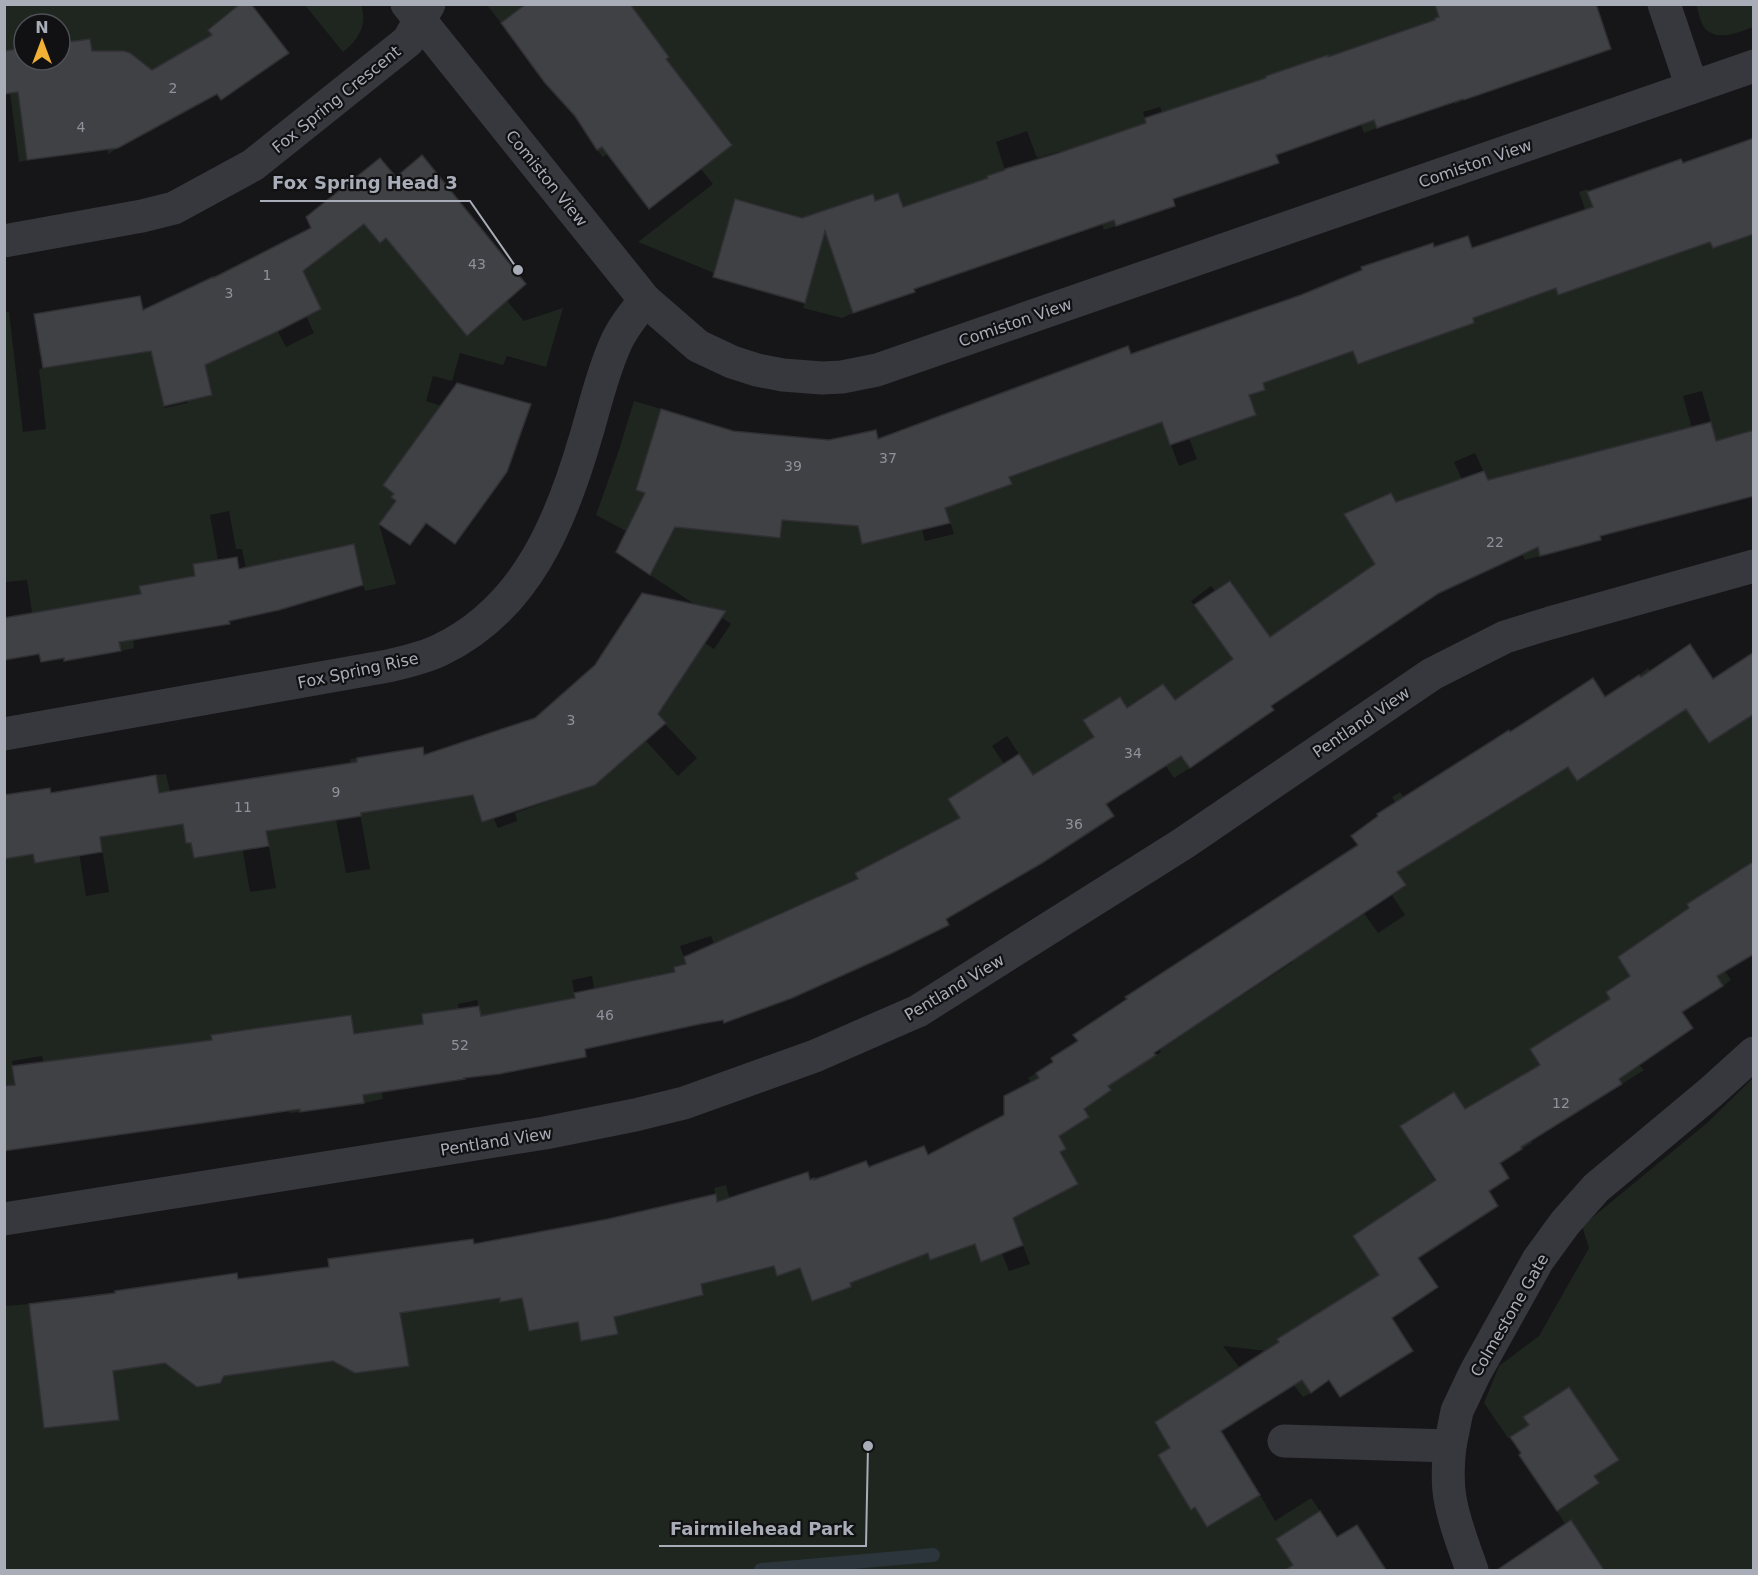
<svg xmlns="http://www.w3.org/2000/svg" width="1758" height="1575" viewBox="0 0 1758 1575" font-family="'DejaVu Sans',sans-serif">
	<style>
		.green { fill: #1e261f; fill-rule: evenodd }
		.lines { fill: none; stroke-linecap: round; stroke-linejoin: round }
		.stream { stroke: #2c353c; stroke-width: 14 }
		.building { fill: #404145; stroke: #303034; stroke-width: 1.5 }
		.street { stroke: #37383d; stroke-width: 33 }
		.labels { text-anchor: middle; stroke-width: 4.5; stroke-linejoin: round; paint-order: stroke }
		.number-label { font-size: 14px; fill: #8e929b }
		.street-label { font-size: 16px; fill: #a8adb8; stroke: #111113 }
		.leader { fill: none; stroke: #a8adb8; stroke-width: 2 }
		.callout-dot { fill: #a8adb8; stroke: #111113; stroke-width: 2 }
		.callout-label { font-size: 18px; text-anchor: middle; font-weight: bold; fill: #a8adb8; stroke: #111113; stroke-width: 4.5; stroke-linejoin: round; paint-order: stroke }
	</style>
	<rect width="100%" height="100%" fill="#161618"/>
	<!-- green -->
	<g class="green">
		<path d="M1435 4 1439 17 1435 19 1464 100 1455 104 1434 38H1383L1350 50 1377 128 1364 133 1361 125 1353 127 1327 55 1266 77 1291 149 1276 155 1266 127 1191 193 1160 107 1143 112 1146 123 1087 143 1116 226 1104 230 1090 187 1073 193 1058 152 1037 158 1027 131 996 142 1005 170 987 176 992 190 947 192 913 203 939 281 928 285 898 193 875 201 872 194 840 205 846 223 825 230 853 313 842 318 803 308 815 266 797 216 736 199 714 273 638 242 713 184 701 169 732 144 702 106 683 121 613 162 607 154 603 157 597 150 665 99 606 5Z"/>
		<path d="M4 5H240L208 30 234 64 260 72 235 90 215 62 186 51 144 74C135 60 131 47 112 52L136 138 108 154 90 39 69 42 73 74 21 110 27 160 19 162 5 53ZM24 24H60V60H24Z"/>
		<path d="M305 5H361C368 25 358 40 343 52Z"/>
		<path d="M487 5H526L501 23Z"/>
		<path d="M1696 5H1753V27C1739 32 1716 43 1704 27 1700 22 1699 11 1696 5Z"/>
		<path d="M1587 189 1616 274 1705 227 1713 248 1753 234V430L1716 441 1702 391 1683 396 1703 468 1685 473 1696 511 1693 512 1672 432 1609 448 1630 528 1620 531 1612 500 1558 476 1554 462 1518 472 1540 556 1525 560 1475 453 1454 462 1475 508 1396 502 1391 493 1344 514 1406 614 1352 580 1270 637 1230 581 1215 591 1211 586 1191 601 1233 659 1175 700 1163 684 1141 699 1190 768 1174 778 1120 697 1083 720 1093 737 1047 766 1037 781 1007 736 992 746 1004 764 948 799 966 828 945 840 981 899 972 904 931 833 855 873 896 952 866 965 833 890 770 918 802 993 767 1007 745 943 717 952 711 936 680 946 686 963 674 967 684 1000 666 1003 660 975 594 989 592 976 572 980 575 998 481 1016 477 1000 458 1004 459 1009 422 1014 423 1024 376 1052 383 1099 364 1103 288 1025 300 1112 289 1113 282 1070 250 1029 211 1034 213 1053 145 1048 80 1057 91 1139 60 1143 42 1056 12 1061 15 1085 5 1086V859L33 854 35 863 61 859 78 846 86 896 109 892 100 837 164 827 156 775 166 774 170 791 178 790 187 843 240 834 250 892 276 888 257 778 264 777 273 830 336 820 346 873 370 869 350 759 357 758 366 812 432 802 445 748 456 744 482 822 494 819 498 828 517 821 515 813 563 796 545 743 556 733 599 782 646 741 678 776 697 758 600 655 606 648 672 692 705 643 714 649 731 624 706 607 696 605 650 575 664 547 626 531 596 515 619 450 634 401 661 409 636 490 698 510 715 531 779 538 782 520 854 507 863 544 922 530 925 541 954 534 939 490 981 473 989 493 1012 484 980 400 998 394 1023 468 1050 462 1103 443 1155 402 1179 466 1197 459 1154 345 1166 341 1189 406 1222 427 1256 415 1249 395 1265 390 1259 370 1283 376 1336 357 1313 290 1330 285 1358 364 1414 345 1403 314 1415 291 1401 252 1408 250 1438 336 1474 323 1470 309 1512 304 1556 288 1558 295 1600 281 1577 213 1585 209 1579 192Z"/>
		<path d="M420 210 493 284 524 321 563 308 546 367 507 356 503 365 460 353 452 381 433 376 426 401 447 408 413 444 383 485 394 494 392 498 426 523 419 533 388 512 379 524 396 584 365 591 354 544 246 568 242 549H236L229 511 210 515 218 560 193 564 195 576 139 586 148 637 133 641 134 648 121 651 112 599 56 609 34 625 27 580 5 582 4 312H9L23 432 46 429 39 369 43 368 151 351 164 408 187 403 204 363 213 361 277 330 286 347 314 333 306 316 287 240 343 219Z"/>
		<path d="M1657 666 1709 743 1753 714V861L1687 905 1729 969 1725 971 1731 980 1723 986 1699 949 1637 944 1618 957 1630 976 1606 992 1650 1058 1639 1065 1644 1070 1622 1084 1580 1018 1530 1049 1539 1065 1507 1085 1522 1129 1532 1143 1522 1149 1495 1106 1472 1120 1454 1092 1400 1126 1446 1198 1422 1189 1353 1236 1404 1311 1397 1315 1373 1279 1277 1339 1311 1393 1303 1397 1267 1351 1223 1346 1239 1367 1155 1422 1170 1448 1158 1456 1191 1510 1195 1507 1260 1495 1275 1521 1311 1498 1320 1511 1276 1539 1296 1570H5L4 1306 29 1304 44 1428 119 1420 113 1364 159 1355 219 1383 231 1367 262 1371 288 1367 378 1320 385 1369 408 1366 400 1313 438 1307 497 1281 500 1302 522 1298 529 1331 549 1327 571 1288 581 1341 618 1333 610 1294 633 1251 626 1215 635 1213 659 1306 703 1295 701 1284 735 1275 714 1188 726 1185 742 1245 765 1238 777 1276 800 1268 812 1301 851 1287 814 1178 826 1175 829 1182 836 1180 873 1274 928 1253 931 1260 964 1248 946 1202 957 1199 981 1262 1002 1253 1009 1271 1030 1264 1012 1217 1077 1184 1061 1152 1065 1149 1037 1092 1028 1078 1036 1073 1072 1128 1089 1117 1084 1109 1111 1090 1108 1086 1161 1052 1147 1029 1175 1039 1293 962 1259 909 1264 906 1298 956 1364 913 1378 933 1405 915 1392 895 1406 885 1395 869 1426 849 1392 797 1400 792 1423 826 1456 836 1559 773 1526 722 1535 716 1577 780 1669 720 1639 675 1648 668 1650 671Z"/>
		<path d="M1753 1078V1570H1604L1598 1562 1584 1570H1571L1587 1559 1557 1511 1599 1484 1594 1476 1619 1460 1569 1387 1523 1417 1529 1425 1508 1438 1484 1403 1499 1366 1539 1336 1589 1248 1582 1226 1707 1123Z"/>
	</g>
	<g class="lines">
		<!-- stream -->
		<path class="stream" d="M761 1570 933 1555"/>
	</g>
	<!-- building -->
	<g class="building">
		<path d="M240 4H251L289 53 221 100 217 94 118 148 27 160 18 92 4 94V51L24 48V60H60V43L90 39 92 51H124L130 53 152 70 212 35 208 30Z"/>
		<path d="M526 4H630L669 57 666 59 732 145 649 209 602 147 597 150 575 116 545 83 501 23Z"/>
		<path d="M1435 4H1596L1611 49 1464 100 1463 99 1377 128 1374 120 1276 155 1279 163 1173 199 1175 206 1116 226 1114 220 914 289 915 292 853 313 825 231 805 303 713 277 735 199 802 218 873 194 875 201 898 193 903 207 988 178 987 176 1005 170V169L1059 153 1146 123 1145 118 1266 78V76L1328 55V57L1435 20V18L1439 17Z"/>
		<path d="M1754 138V234L1713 248 1710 242 1558 295 1556 288 1473 318 1474 323 1358 364 1353 351 1263 383 1265 390 1249 395 1256 415 1170 445 1162 422 1009 477 1012 484 945 508 950 523 862 544 858 526 782 520 780 538 675 527 650 575 616 552 645 493 636 490 661 409 733 431 829 440 876 430 878 439 1128 346 1131 354 1301 295 1362 270 1361 267 1433 243 1434 247 1468 236 1472 248 1593 207 1587 192 1681 159 1683 163Z"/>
		<path d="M422 155 526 284 467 336 386 238 380 243 364 224 303 271 321 309 278 331 205 365 212 395 164 406 151 351 43 368 34 314 140 296 143 310 213 277V278L311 228 306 217 380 158 396 177Z"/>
		<path d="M457 383 531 404 507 472 455 544 426 523 410 545 379 524 396 501 391 497 394 494 383 485Z"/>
		<path d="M1711 422 1716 441 1754 430V496L1600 536 1601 540 1540 556 1538 547 1439 593 1271 706 1274 710 1190 768 1181 756 1106 804 1114 816 1042 863 946 919 949 925 890 954 792 998 724 1023 723 1020 700 1024 585 1049 586 1057 499 1074 464 1078 465 1079 363 1095 364 1103 300 1112V1109L266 1114 4 1151V1086L15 1085 12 1066 212 1040 211 1035 351 1015 354 1034 423 1024 422 1014 479 1006 481 1016 575 998 574 993 675 972 674 967 686 964 684 957 858 879 855 873 960 818 948 799 1019 754 1033 775 1094 737 1083 720 1120 697 1127 708 1163 684 1175 700 1233 659 1194 605 1230 581 1270 637 1375 564 1344 514 1391 493 1396 502 1484 471 1488 480Z"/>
		<path d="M354 544 363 585 279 610 229 621 230 624 119 642 121 651 64 661V658L41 662 39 654 4 660V618L141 594 139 586 195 576 193 564 237 557 239 569Z"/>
		<path d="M642 593 726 611 658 714 666 723 595 785 482 822 473 795 361 813V816L266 831 269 846 194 858 191 843H186L183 824 100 837 102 852 35 863 33 854 4 859V795L50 788 51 793 156 775 159 793 357 762V758L423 747 424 755 535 718 595 665Z"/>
		<path d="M1690 644 1713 679 1754 652V714L1709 743 1686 709 1577 781 1568 767 1397 872 1406 885 1154 1053 1156 1055 1108 1086 1111 1090 1084 1109 1089 1117 1059 1136 1066 1149 1060 1152 1078 1184 1013 1218 1023 1245 981 1262 975 1244 930 1260 928 1253 850 1283 851 1287 812 1301 800 1268 777 1276 774 1266 701 1284 703 1295 614 1317 618 1334 581 1341 578 1322 529 1331 522 1298 500 1302V1298L400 1313 409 1366 355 1373 333 1361 224 1376 220 1383 197 1387 165 1363 113 1371 119 1420 44 1428 29 1304 115 1293V1291L237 1273 238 1279 329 1267 328 1259 473 1239 474 1244 608 1219 716 1194 717 1202 808 1172 810 1180 814 1178V1180L866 1161 869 1167 924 1146 928 1155 1004 1115V1096L1039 1078 1036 1073 1053 1062 1051 1058 1078 1041 1073 1035 1127 999 1125 997 1358 845 1351 836 1378 816 1377 814 1509 730 1510 732 1593 678 1605 697 1639 675 1641 677Z"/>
		<path d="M1754 861V954L1717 976 1723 986 1682 1012 1693 1028 1619 1079 1622 1084 1521 1147 1522 1149 1500 1163 1509 1178 1489 1191 1498 1206 1418 1258 1438 1287 1392 1318 1413 1351 1340 1397 1329 1380 1311 1393 1302 1380 1221 1431 1260 1495 1207 1527 1195 1507 1191 1510 1158 1455 1170 1448 1155 1422 1279 1342 1277 1339 1379 1275 1353 1236 1436 1180 1400 1126 1454 1092 1465 1109 1540 1065 1530 1049 1610 999 1606 992 1630 976 1618 957 1689 908 1687 904Z"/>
		<path d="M1569 1387 1619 1460 1594 1476 1599 1483 1557 1511 1519 1455 1521 1453 1510 1437 1529 1425 1523 1417Z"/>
		<path d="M1320 1511 1337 1537 1357 1525 1386 1570H1285L1293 1565 1276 1539Z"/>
		<path d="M1571 1520 1604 1570H1497Z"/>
	</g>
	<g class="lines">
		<!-- street -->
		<g class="street">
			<path d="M407 4 645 300 698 346 732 362 757 370 783 375 822 378 842 377 877 370 1754 66"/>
			<path d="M1664 4 1692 87"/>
			<path d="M4 241 142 216 174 208 253 165 408 41 429 4"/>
			<path d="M4 734 388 666C405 662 424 658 440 650 526 609 561 522 586 436 595 406 602 374 615 345 622 328 634 314 645 300"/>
			<path d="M4 1219 545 1133 635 1115 684 1103 815 1056 918 1011 1184 843 1432 674 1505 637 1550 623 1754 566"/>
			<path d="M1284 1441 1450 1446 1457 1411 1475 1373 1538 1260 1565 1223 1596 1188 1711 1092 1754 1053"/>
			<path d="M1450 1446C1448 1464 1447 1481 1450 1498 1454 1523 1464 1547 1472 1570"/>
		</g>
	</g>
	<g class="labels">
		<!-- number labels -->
		<g class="number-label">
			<text x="173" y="93">2</text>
			<text x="81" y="132">4</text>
			<text x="477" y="269">43</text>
			<text x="267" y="280">1</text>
			<text x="229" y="298">3</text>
			<text x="888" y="463">37</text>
			<text x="793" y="471">39</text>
			<text x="1495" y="547">22</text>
			<text x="571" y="725">3</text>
			<text x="1133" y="758">34</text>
			<text x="336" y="797">9</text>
			<text x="243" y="812">11</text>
			<text x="1074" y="829">36</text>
			<text x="605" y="1020">46</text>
			<text x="460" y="1050">52</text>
			<text x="1561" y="1108">12</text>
		</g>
		<!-- street labels -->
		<g class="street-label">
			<text transform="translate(336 99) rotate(-39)" y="6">Fox Spring Crescent</text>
			<text transform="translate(1475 163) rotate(-19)" y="6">Comiston View</text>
			<text transform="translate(547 178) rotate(51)" y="6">Comiston View</text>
			<text transform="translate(1015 322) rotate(-19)" y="6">Comiston View</text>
			<text transform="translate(358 670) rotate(-12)" y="6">Fox Spring Rise</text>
			<text transform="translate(1361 722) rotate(-34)" y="6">Pentland View</text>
			<text transform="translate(954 987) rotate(-31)" y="6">Pentland View</text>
			<text transform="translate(496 1141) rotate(-9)" y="6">Pentland View</text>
			<text transform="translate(1509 1315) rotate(-60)" y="6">Colmestone Gate</text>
		</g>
	</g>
	<!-- callouts -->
	<path class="leader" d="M518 270L470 201H260M868 1446L866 1546H659"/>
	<g class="callout-dot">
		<circle cx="518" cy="270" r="6"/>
		<circle cx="868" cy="1446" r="6"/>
	</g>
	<g class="callout-label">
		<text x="365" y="189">Fox Spring Head 3</text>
		<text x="762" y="1535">Fairmilehead Park</text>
	</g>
	<!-- border -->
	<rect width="1758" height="1575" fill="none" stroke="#a8adb8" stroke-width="12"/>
	<!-- north arrow -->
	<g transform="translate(42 42)"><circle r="28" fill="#111113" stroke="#4d4f55" stroke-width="1.5"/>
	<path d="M0-4.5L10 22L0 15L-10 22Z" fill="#f2b134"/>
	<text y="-9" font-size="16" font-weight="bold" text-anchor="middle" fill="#a8adb8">N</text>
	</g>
</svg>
